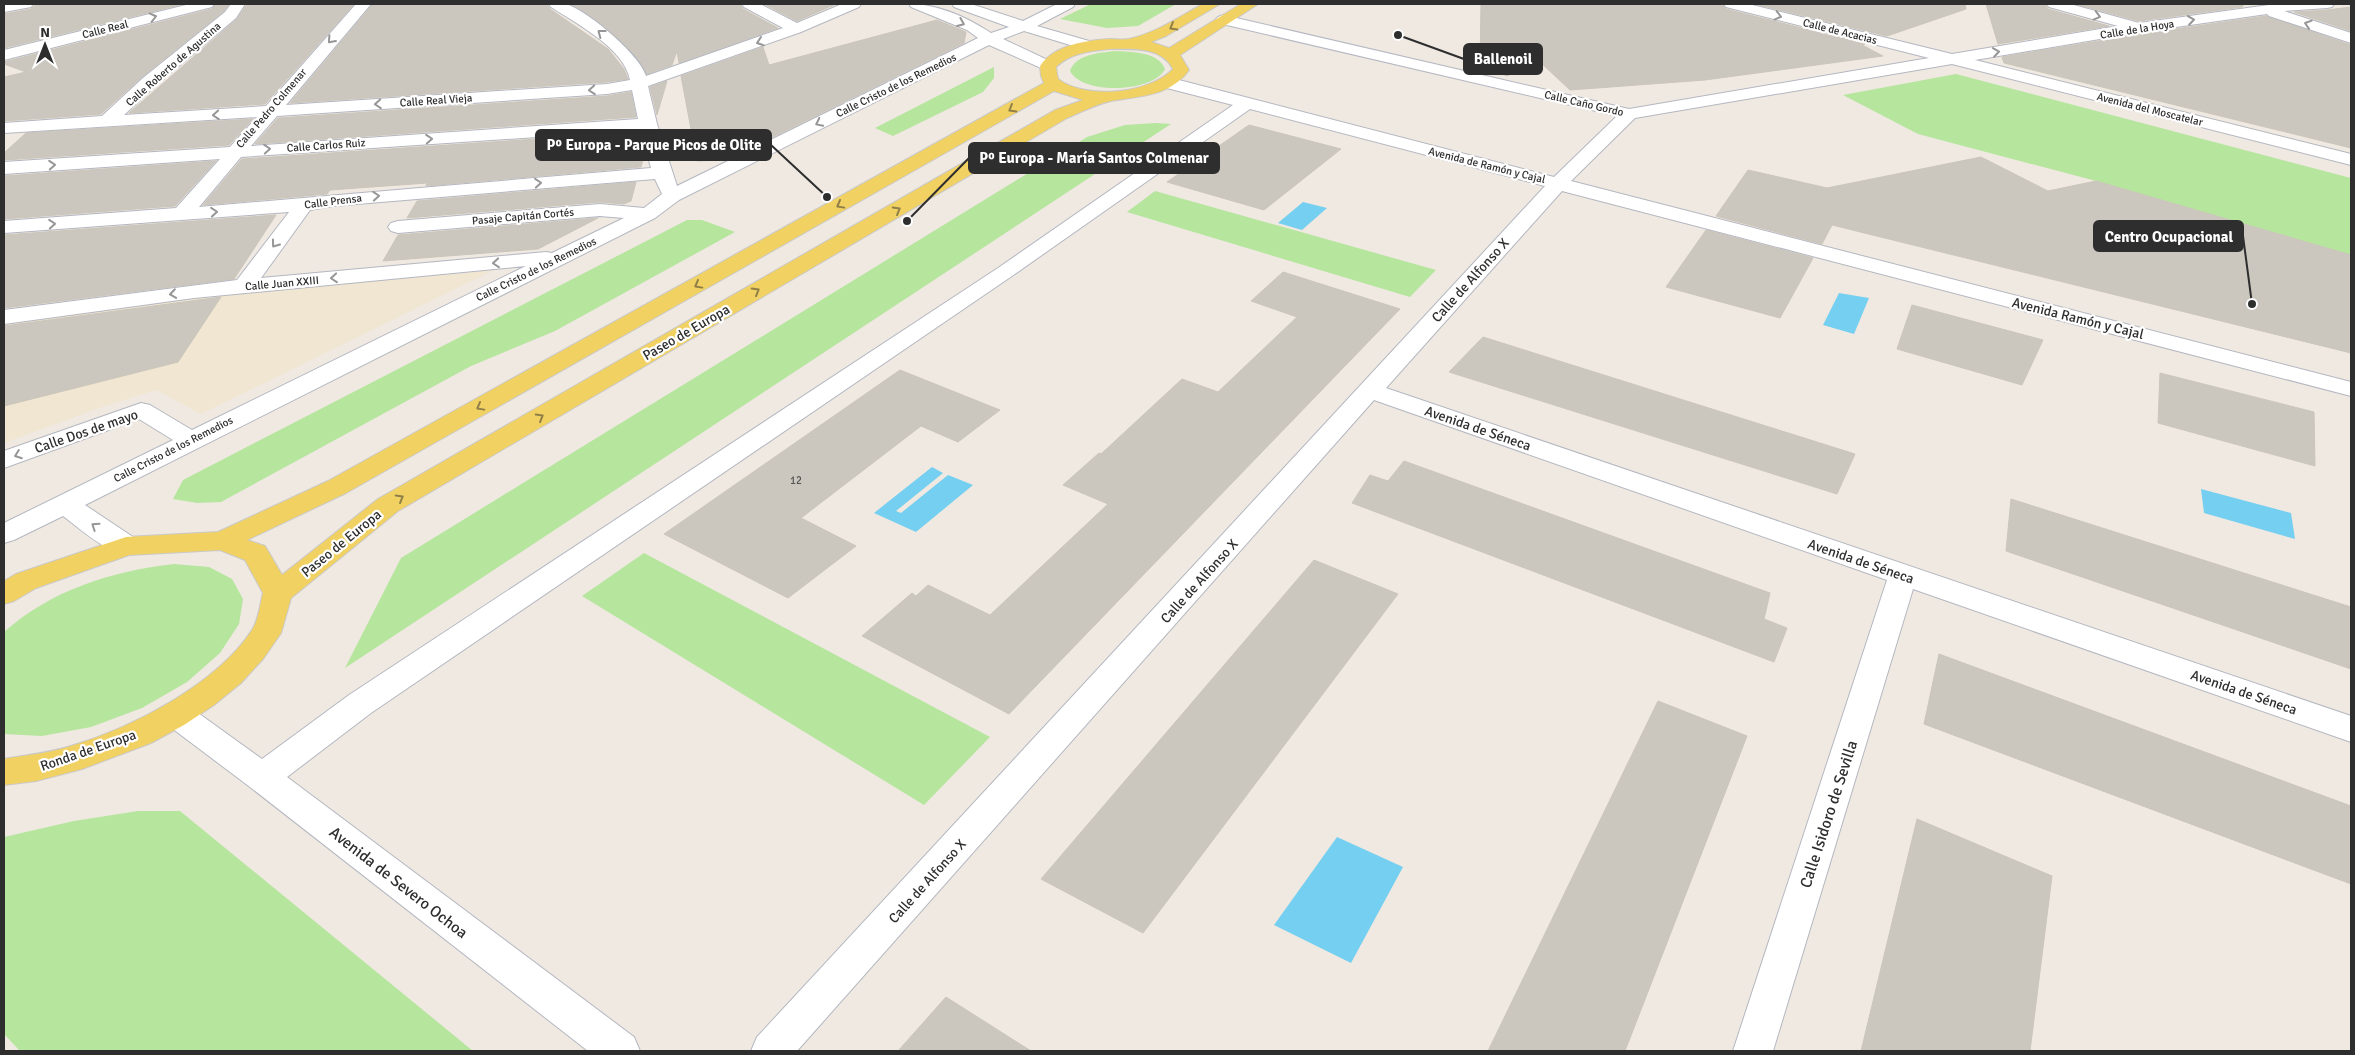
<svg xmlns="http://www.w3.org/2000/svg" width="2355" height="1055" viewBox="0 0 2355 1055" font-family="Signika,sans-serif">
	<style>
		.education { fill: #f0e6d1 }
		.green { fill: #b6e59e }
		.water { fill: #75cff0 }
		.building { fill: #cbc7bf; stroke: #cbc5ba }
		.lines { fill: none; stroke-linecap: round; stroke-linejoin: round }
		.street-casing { stroke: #b4b7c1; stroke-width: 2 }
		.secondary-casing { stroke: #b4b7c1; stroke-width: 2 }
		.primary-casing { stroke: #c9c9c9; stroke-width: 2 }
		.street { fill: #fff; fill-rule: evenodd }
		.secondary { fill: #fff; fill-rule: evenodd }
		.primary { fill: #f2d163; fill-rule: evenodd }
		.oneway { stroke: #969696 }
		.oneway2 { stroke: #908048 }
		.labels { text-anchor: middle; stroke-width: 4.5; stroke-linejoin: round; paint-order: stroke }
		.far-street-label { font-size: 11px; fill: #2e2e2e; stroke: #fff }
		.number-label { font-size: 11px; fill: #555452 }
		.street-label { font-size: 14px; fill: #2e2e2e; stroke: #fff }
		.near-street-label { font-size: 16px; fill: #2e2e2e; stroke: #fff }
		.leader { fill: none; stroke: #2e2e2e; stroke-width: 2 }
		.callout-dot { fill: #2e2e2e; stroke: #fff; stroke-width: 2 }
		.callout { fill: #2e2e2e; stroke: #2e2e2e; stroke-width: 2 }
		.callout-label { font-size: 15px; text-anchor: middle; font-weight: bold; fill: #fff }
	</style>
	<rect width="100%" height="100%" fill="#efe9e1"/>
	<!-- education -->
	<path class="education" d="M494 270 201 414 156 390 99 408 4 443V324L233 294Z"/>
	<!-- green -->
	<g class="green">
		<path d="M1091 4H1176L1138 26 1107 28 1060 19Z"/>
		<path d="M1115 51C1131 52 1158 51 1165 69 1153 93 1082 95 1070 71 1076 54 1099 53 1115 51Z"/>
		<path d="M994 67V78L983 92 893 136 875 128Z"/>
		<path d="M1956 74 2351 178V255L2096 181 1918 134 1843 95Z"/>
		<path d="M1156 123 1171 124 345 668 401 558 1087 137 1125 125Z"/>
		<path d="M1155 191 1436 270 1410 297 1127 212Z"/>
		<path d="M687 220H702L735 232 555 331 471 366 221 502 197 503 173 499 183 480Z"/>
		<path d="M644 553 990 737 924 805 582 596Z"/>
		<path d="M174 564 209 567 232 579 243 599 239 624 220 653 187 682 142 708 91 727 42 736 4 734V632C51 590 112 571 174 564Z"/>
		<path d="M138 811H180L473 1051H20L4 1034V837L74 821Z"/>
	</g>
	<!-- water -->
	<g class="water">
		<path d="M1303 202 1327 208 1302 230 1278 223Z"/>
		<path d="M1839 293 1869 298 1854 334 1823 325Z"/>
		<path d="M932 467 943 473 896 511 901 513 948 475 973 485 916 532 874 513Z"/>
		<path d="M2201 489 2291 513 2295 539 2204 513Z"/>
		<path d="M1337 837 1403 867 1351 963 1274 925Z"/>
	</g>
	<!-- building -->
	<g class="building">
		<path d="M43 4H183L4 48V14L31 9 34 6Z"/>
		<path d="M216 4H229L224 11 142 77 101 114 4 121V77L26 72 4 64V62L212 9Z"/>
		<path d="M247 4H354L265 104 129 113 237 19Z"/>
		<path d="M373 4H547L550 9 608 49 624 69 628 79 607 82 290 103Z"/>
		<path d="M570 4H740L743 9 778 28 679 63 677 51 672 65 647 74 635 56 612 33 586 13Z"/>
		<path d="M764 4H836L797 21Z"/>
		<path d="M1481 4H1722L1726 9 1865 44 1862 45 1883 56 1705 80 1570 90 1539 61 1507 76 1480 66Z"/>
		<path d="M1755 4H1965L1966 9 1887 36Z"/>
		<path d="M1986 4H2045L2048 9 2109 26 1998 44Z"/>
		<path d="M2076 4H2244L2242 7 2139 21Z"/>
		<path d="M2351 7V31L2294 12 2327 10Z"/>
		<path d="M2266 16 2351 45V148L2004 63 2002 57 2141 34Z"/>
		<path d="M937 20 966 32 964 43 726 160 697 161 681 76 763 47 769 65Z"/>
		<path d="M667 81 657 115 650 87Z"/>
		<path d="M631 92 636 117 255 144 278 118 607 96Z"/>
		<path d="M253 119 229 145 4 160V153L26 133Z"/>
		<path d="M1249 125 1341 149 1264 210 1167 182Z"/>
		<path d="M640 132 645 153 641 167 426 186 427 183 330 190 327 194 203 205 242 159Z"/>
		<path d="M1981 157 2048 191 2096 181 2351 255V353L1832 225 1822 244 1716 216 1748 170 1827 188Z"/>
		<path d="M216 161 175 206 4 219V176Z"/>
		<path d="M636 182 631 201 624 204 600 202 407 218 417 201Z"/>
		<path d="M276 215 234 279 4 308V235Z"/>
		<path d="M598 218 538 249 383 261 398 235Z"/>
		<path d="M1706 230 1813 258 1780 318 1666 287Z"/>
		<path d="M1283 272 1400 309 1009 714 862 636 912 593 916 596 928 585 990 615 1108 504 1063 485 1099 453 1101 454 1182 379 1218 392 1297 317 1251 301Z"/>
		<path d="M221 297 178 362 4 406V326Z"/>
		<path d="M1912 305 2043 340 2022 385 1897 349Z"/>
		<path d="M1483 337 1855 454 1837 494 1449 372Z"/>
		<path d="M900 370 1000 410 958 442 921 426 801 518 856 546 788 598 664 534Z"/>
		<path d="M2160 373 2314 412 2315 466 2158 423Z"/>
		<path d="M1404 461 1770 593 1764 619 1787 628 1774 662 1352 503 1370 475 1388 481Z"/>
		<path d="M2011 499 2351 607V669L2006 551Z"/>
		<path d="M1314 560 1398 594 1143 933 1041 879Z"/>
		<path d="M1939 654 2351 806V884L1924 724Z"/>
		<path d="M1658 701 1747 736 1625 1051H1488Z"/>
		<path d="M1917 819 2052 876 2030 1051H1861Z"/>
		<path d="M946 997 1031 1051H898Z"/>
	</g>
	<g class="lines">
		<!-- street casing -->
		<g class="street-casing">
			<g id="street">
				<path d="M4 4H33L31 7 4 12Z"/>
				<path d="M231 4H245L236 18 155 86 124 115 266 106 356 4H371L286 105 607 84 630 80C624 48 577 24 551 7L549 4C554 4 560 3 565 4 585 8 641 56 646 76L783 28 744 7 742 4H760L797 23 842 4H861L859 7 801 32 648 86 657 124 677 186 978 38 967 30 911 7 909 4C937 4 967 17 991 33L1009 27 954 7 952 4H971L1023 21 1057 4H1075L1073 7 1037 26 1096 43 1098 46 1096 49 1090 51 1024 31 1003 39 1054 63 1056 66 1054 69 1048 71 989 45 679 200 655 218 85 505 136 539 140 546 136 553C112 559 82 530 63 516L14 540 4 543V523L173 440 139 419 4 468V451L141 403 150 405 192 430 526 266 194 298 4 324V310L237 280 289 212 4 233V221L176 208 220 159 4 174V162L230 147 257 117 4 133V123L102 116 143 78 225 12ZM632 90 638 119 251 146 277 116 607 94ZM641 130 651 168 199 207 241 157ZM655 179 662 194 644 208 600 204 398 221 391 223 388 227 391 231 398 233 600 216 624 218 552 253 546 252 261 278 310 210 333 206Z"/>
				<path d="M1724 4H1748L1952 54 2118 26 2049 7 2047 4H2070L2139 23 2276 4H2334L2332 7 2327 8 2284 11 2351 33V43L2269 16 2267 14 2141 32 1975 60 2351 154V165L1952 64 1635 118 1571 181 2351 382V396L1562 191 1386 388 2351 716V742L1913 589 1773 1051H1733L1887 580 1374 400 797 1051H751L757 1037 1545 186 1250 109 1012 276 371 713 287 777 634 1037 640 1051H588L250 787 165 723 160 714 165 705 176 702 187 705 262 759 349 695 998 268 1233 105 1163 87 1161 83 1163 79H1175L1554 177 1617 116 1218 23 1215 20 1218 17 1223 15 1629 109 1929 58 1726 7Z"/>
			</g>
		</g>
		<!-- secondary casing -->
		<g class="secondary-casing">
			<path id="secondary" d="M190 4H214L212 7 4 60V50Z"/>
		</g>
		<!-- primary casing -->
		<g class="primary-casing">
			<path id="primary" d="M1203 4H1220L1166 36 1151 42 1169 48 1241 4H1258L1180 55 1189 70C1171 96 1140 96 1111 101 1097 104 1081 112 1067 118L398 511 291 598 281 633 263 659 241 683 214 705 184 725 151 743 82 769 36 781 4 785V759C27 755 49 753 71 746 132 728 217 684 252 630 259 619 260 604 263 593L245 560 220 550 129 555 36 588 14 601 4 604V581L16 574 126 537 218 532 328 481 1044 83 1041 76 1040 66C1054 45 1087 40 1110 39 1116 39 1123 40 1129 39 1156 33 1179 17 1203 4ZM1109 49C1131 49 1161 46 1173 69 1149 94 1086 100 1058 79L1056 67C1071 53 1089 51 1109 49ZM1054 91 1083 100 1055 110 378 499 282 575 265 546 247 540 346 493Z"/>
		</g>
		<!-- street -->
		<use href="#street" class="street"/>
		<!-- secondary -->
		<use href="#secondary" class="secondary"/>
		<!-- primary -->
		<use href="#primary" class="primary"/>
	</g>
	<!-- one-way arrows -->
	<defs><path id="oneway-chevron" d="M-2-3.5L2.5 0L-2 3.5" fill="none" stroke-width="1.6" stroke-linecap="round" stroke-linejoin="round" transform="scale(1.25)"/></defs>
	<g class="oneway">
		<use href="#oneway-chevron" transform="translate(1778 16) rotate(14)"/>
		<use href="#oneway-chevron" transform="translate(2097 16) rotate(15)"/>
		<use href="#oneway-chevron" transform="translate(153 17) rotate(-14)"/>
		<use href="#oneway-chevron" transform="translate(2191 20) rotate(-8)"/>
		<use href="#oneway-chevron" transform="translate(961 23) rotate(23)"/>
		<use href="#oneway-chevron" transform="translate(2308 24) rotate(-162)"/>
		<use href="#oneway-chevron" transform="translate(601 33) rotate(-143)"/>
		<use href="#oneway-chevron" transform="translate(331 40) rotate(132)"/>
		<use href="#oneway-chevron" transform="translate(760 42) rotate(161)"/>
		<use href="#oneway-chevron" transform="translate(1996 52) rotate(-8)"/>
		<use href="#oneway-chevron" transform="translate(592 90) rotate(176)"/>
		<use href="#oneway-chevron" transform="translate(378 104) rotate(176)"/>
		<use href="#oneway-chevron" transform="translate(216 115) rotate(176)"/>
		<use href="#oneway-chevron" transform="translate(819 123) rotate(154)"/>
		<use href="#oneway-chevron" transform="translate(429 139) rotate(-4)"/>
		<use href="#oneway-chevron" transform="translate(267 149) rotate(-4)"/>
		<use href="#oneway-chevron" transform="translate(52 165) rotate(-4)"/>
		<use href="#oneway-chevron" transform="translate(538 183) rotate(-5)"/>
		<use href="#oneway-chevron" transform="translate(376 196) rotate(-5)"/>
		<use href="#oneway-chevron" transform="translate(214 212) rotate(-5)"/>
		<use href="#oneway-chevron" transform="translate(52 224) rotate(-4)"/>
		<use href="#oneway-chevron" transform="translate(275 244) rotate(126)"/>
		<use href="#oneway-chevron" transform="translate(496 263) rotate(175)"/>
		<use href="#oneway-chevron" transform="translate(334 278) rotate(175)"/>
		<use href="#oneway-chevron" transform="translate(173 294) rotate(172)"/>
		<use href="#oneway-chevron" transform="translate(18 455) rotate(160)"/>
		<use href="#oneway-chevron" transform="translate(95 526) rotate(-146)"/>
	</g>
	<g class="oneway2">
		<use href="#oneway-chevron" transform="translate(1173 27) rotate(150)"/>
		<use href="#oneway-chevron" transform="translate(1012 109) rotate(150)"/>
		<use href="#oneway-chevron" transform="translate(840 205) rotate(151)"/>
		<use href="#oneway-chevron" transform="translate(897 210) rotate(-30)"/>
		<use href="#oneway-chevron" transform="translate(698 285) rotate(151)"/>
		<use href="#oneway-chevron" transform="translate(756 291) rotate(-30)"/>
		<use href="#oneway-chevron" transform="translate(480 407) rotate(151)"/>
		<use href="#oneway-chevron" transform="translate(540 417) rotate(-30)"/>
		<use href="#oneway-chevron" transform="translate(400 498) rotate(-30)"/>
	</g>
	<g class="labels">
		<!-- far-street labels -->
		<g class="far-street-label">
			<text transform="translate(105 29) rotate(-14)" y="4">Calle Real</text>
			<text transform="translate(2137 29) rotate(-9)" y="4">Calle de la Hoya</text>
			<text transform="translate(1840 31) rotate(14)" y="4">Calle de Acacias</text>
			<text transform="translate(173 64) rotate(-41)" y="4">Calle Roberto de Agustina</text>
			<text transform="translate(896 85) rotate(-26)" y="4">Calle Cristo de los Remedios</text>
			<text transform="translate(436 100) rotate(-4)" y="4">Calle Real Vieja</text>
			<text transform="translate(1584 103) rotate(13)" y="4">Calle Caño Gordo</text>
			<text transform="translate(271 108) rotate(-49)" y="4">Calle Pedro Colmenar</text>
			<text transform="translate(2150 109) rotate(14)" y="4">Avenida del Moscatelar</text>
			<text transform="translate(326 145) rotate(-4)" y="4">Calle Carlos Ruiz</text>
			<text transform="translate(1487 165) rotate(14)" y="4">Avenida de Ramón y Cajal</text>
			<text transform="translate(333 201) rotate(-7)" y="4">Calle Prensa</text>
			<text transform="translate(523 216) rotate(-5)" y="4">Pasaje Capitán Cortés</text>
			<text transform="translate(536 269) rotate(-26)" y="4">Calle Cristo de los Remedios</text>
			<text transform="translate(282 283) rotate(-5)" y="4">Calle Juan XXIII</text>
			<text transform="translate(173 449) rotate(-27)" y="4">Calle Cristo de los Remedios</text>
		</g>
		<!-- number labels -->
		<g class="number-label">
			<text x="796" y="484">12</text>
		</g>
		<!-- street labels -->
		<g class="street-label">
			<text transform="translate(1470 280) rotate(-48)" y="5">Calle de Alfonso X</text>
			<text transform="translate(2078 318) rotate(14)" y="5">Avenida Ramón y Cajal</text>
			<text transform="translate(686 332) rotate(-30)" y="5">Paseo de Europa</text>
			<text transform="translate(1478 428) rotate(19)" y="5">Avenida de Séneca</text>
			<text transform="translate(86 431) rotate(-19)" y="5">Calle Dos de mayo</text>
			<text transform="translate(341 543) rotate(-39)" y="5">Paseo de Europa</text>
			<text transform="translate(1861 561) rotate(19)" y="5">Avenida de Séneca</text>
			<text transform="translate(1199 581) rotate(-48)" y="5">Calle de Alfonso X</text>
			<text transform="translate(2244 692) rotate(19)" y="5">Avenida de Séneca</text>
			<text transform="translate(88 750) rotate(-19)" y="5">Ronda de Europa</text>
			<text transform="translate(927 881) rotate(-48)" y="5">Calle de Alfonso X</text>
		</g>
		<!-- near-street labels -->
		<g class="near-street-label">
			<text transform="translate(1828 814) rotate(-72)" y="6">Calle Isidoro de Sevilla</text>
			<text transform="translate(399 882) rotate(38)" y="6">Avenida de Severo Ochoa</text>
		</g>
	</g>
	<!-- callouts -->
	<path class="leader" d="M1398 35L1464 59M827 197L771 145M907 221L969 158M2252 304L2243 236"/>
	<g class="callout-dot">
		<circle cx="1398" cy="35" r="5"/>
		<circle cx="827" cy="197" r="5"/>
		<circle cx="907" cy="221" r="5"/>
		<circle cx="2252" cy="304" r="5"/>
	</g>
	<g class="callout">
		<rect x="1464" y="44" width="78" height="30" rx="5"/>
		<rect x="536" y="130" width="235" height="30" rx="5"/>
		<rect x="969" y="143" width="250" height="30" rx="5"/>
		<rect x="2094" y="221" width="149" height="30" rx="5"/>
	</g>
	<g class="callout-label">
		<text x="1503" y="64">Ballenoil</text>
		<text x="654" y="150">Pº Europa - Parque Picos de Olite</text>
		<text x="1094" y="163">Pº Europa - María Santos Colmenar</text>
		<text x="2169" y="242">Centro Ocupacional</text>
	</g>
	<!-- border -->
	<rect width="2355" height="1055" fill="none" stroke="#2e2e2e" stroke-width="10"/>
	<!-- north arrow -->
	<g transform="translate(45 45)" stroke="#ffffff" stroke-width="4" paint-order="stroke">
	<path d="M0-4L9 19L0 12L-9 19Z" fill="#2e2e2e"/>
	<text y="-8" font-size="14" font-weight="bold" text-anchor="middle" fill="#2e2e2e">N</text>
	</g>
</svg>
